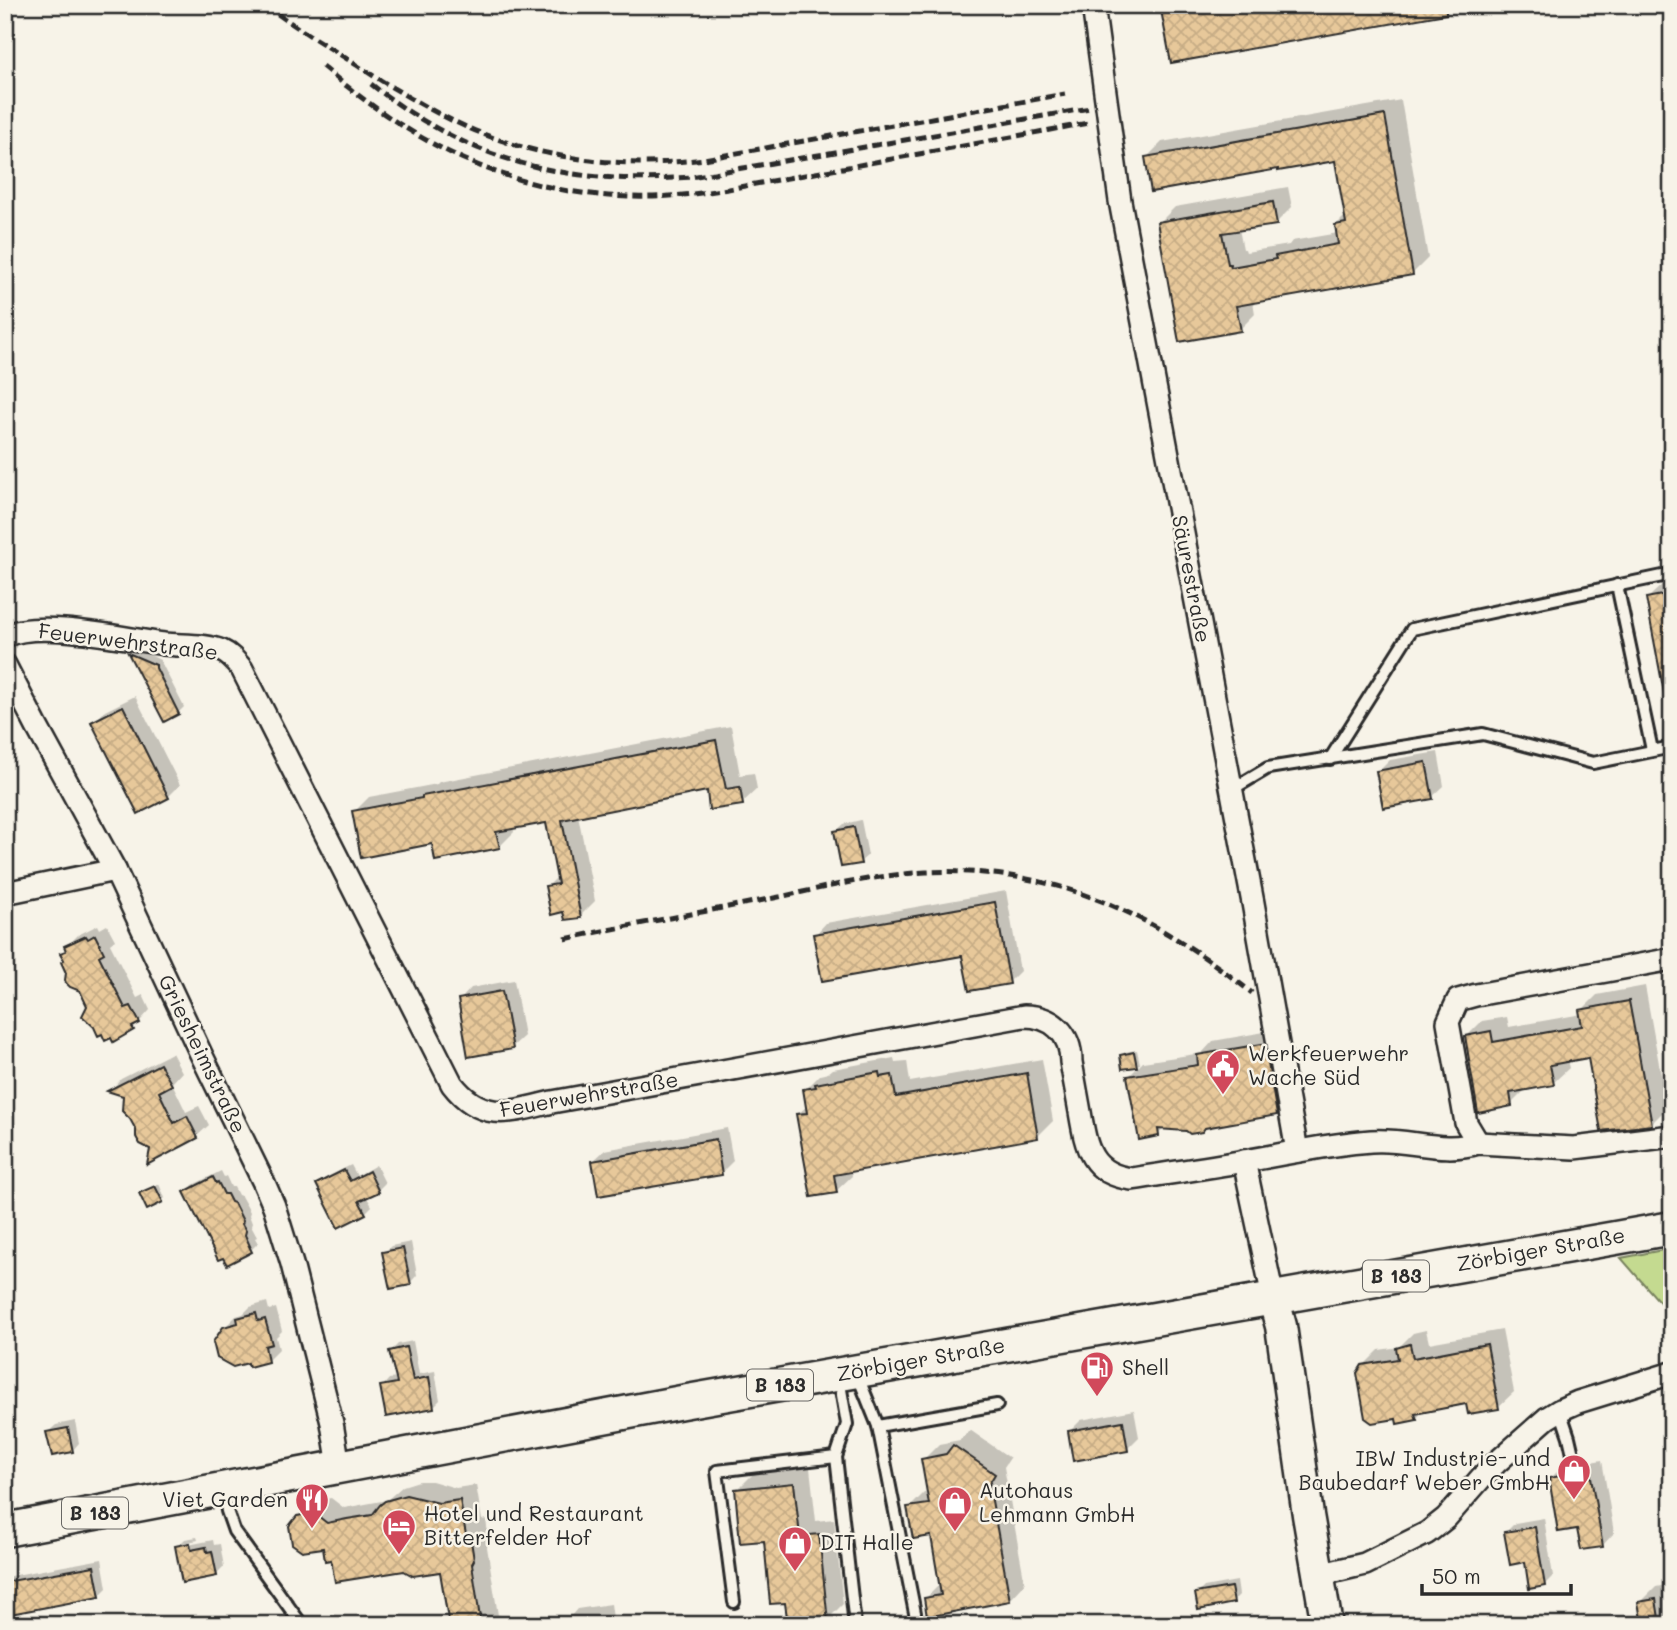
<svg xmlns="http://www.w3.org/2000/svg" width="1677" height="1630" viewBox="0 0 1677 1630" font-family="Mali,sans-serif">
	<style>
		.green { fill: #c4da90; stroke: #78825e; stroke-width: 2 }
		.shadow { fill: #0003 }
		.building { fill: url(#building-cross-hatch); stroke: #2b2b2b; stroke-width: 2 }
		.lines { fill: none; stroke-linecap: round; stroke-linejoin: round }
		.lane-casing { stroke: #2b2b2b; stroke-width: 16 }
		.street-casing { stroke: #2b2b2b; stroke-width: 26 }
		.secondary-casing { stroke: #2b2b2b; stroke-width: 35 }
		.primary-casing { stroke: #2b2b2b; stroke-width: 37 }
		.lane { stroke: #f7f3e8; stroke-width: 10 }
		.street { stroke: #f7f3e8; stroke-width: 21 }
		.secondary { stroke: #f7f3e8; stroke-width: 30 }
		.primary { stroke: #f7f3e8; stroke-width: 32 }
		.rail { stroke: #2b2b2b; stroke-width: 5; stroke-dasharray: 10 5; stroke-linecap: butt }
		.labels { text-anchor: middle; stroke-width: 5; stroke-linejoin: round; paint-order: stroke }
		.shield { fill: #f7f3e8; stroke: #686764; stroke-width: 2 }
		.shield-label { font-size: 19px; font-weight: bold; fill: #2b2b2b }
		.street-label { font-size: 21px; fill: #2b2b2b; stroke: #f7f3e8 }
		.poi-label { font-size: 21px; fill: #2b2b2b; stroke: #f7f3e8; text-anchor: start }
	</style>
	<defs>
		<pattern id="building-cross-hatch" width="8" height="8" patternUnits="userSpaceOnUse" patternTransform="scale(1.75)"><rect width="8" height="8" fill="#e7c89a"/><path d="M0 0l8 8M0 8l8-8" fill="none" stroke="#c6ac85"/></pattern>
	</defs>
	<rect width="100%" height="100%" fill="#f7f3e8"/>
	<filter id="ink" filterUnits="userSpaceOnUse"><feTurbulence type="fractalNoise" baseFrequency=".0143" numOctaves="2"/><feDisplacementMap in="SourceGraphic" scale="14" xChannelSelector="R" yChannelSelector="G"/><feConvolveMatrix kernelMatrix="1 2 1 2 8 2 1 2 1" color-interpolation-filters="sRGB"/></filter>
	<g filter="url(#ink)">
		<!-- green -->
		<path class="green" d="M1668 1249 1672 1252V1316L1621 1258Z"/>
		<!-- shadow -->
		<g class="shadow">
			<path d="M1401 100 1428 258 1413 273 1253 301 1255 314 1240 329 1159 223 1175 207 1288 187 1292 207 1276 223 1239 229 1243 249H1245L1246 252 1289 245 1292 241 1338 233 1336 225 1346 215 1336 159 1147 157 1162 142Z"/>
			<path d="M1672 581V712H1669L1648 598 1664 583Z"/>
			<path d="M136 648 160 660 184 707 178 713 165 720 130 653Z"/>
			<path d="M135 696 180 785 168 797 93 723 105 711Z"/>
			<path d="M731 726 740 775 754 773 757 789 742 803 708 789 578 815 595 901 580 916 564 910 547 887 558 876 547 821 513 827 514 832 499 847 433 841 354 812 369 797 437 784 439 782Z"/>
			<path d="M1438 752 1444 786 1432 797 1378 772 1390 760Z"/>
			<path d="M861 820 868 855 860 862 836 831 844 824Z"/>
			<path d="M1672 858V887L1667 862Z"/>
			<path d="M1006 891 1020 971 1009 982 964 954 815 935 826 923Z"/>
			<path d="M98 925 100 929 107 925 115 940 110 944 137 998 143 995 150 1010 133 1029 89 1006 63 954 67 949 66 947 78 935Z"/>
			<path d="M514 980 524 1036 512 1047 460 1000 471 988Z"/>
			<path d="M1645 986 1667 1108 1651 1124 1589 1056 1567 1060 1569 1068 1553 1083 1527 1088 1511 1104 1466 1037 1482 1021 1507 1017 1509 1027 1582 1014 1581 1011 1597 995Z"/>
			<path d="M1276 1030 1291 1099 1276 1113 1187 1130 1165 1128 1158 1134 1129 1076 1143 1062 1202 1053 1213 1041Z"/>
			<path d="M1137 1050 1140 1064 1124 1067 1121 1056 1125 1052Z"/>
			<path d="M172 1053 182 1072 172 1083 186 1112 199 1106 209 1125 197 1136 149 1161 151 1148 138 1130 124 1095 111 1090 121 1079Z"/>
			<path d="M894 1058 895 1062 907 1061 910 1082 1042 1059 1053 1121 1037 1137 851 1170 852 1176 836 1191 797 1115 808 1105 805 1090 820 1075 828 1073 833 1069Z"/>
			<path d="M727 1128 733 1161 721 1173 593 1161 605 1150Z"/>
			<path d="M351 1165 357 1176 376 1165 385 1183 378 1190 366 1196 372 1206 365 1213 319 1185 325 1178Z"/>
			<path d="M221 1171 224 1177 226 1176 231 1187H234L238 1195 241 1196 250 1212 249 1215 252 1223 251 1226 257 1237 255 1238 258 1243 250 1251 186 1193 193 1185Z"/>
			<path d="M159 1184 165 1198 162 1201 141 1194Z"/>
			<path d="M411 1242 417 1275 410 1283 384 1253 391 1246Z"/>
			<path d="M267 1302 269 1310 276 1308 282 1331 276 1337 279 1349 267 1361 224 1328 236 1316 243 1314 250 1307Z"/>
			<path d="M1426 1330 1429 1343 1502 1330 1514 1392 1498 1407 1467 1402 1424 1410 1416 1419 1363 1366 1379 1350 1399 1347 1413 1333Z"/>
			<path d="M413 1341 419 1374 435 1371 440 1400 433 1407 382 1387 389 1379 397 1378 391 1351 398 1344Z"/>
			<path d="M1134 1410 1139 1437 1127 1449 1069 1432 1081 1420Z"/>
			<path d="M75 1421 79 1443 72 1451 48 1432 56 1425Z"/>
			<path d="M970 1430 1010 1458 1004 1467 1025 1584 1010 1600 926 1598 941 1583 932 1534 909 1508 925 1492H929L923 1460 939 1444 960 1440Z"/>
			<path d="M1602 1460 1614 1533 1603 1545 1579 1527 1550 1479 1562 1467Z"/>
			<path d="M810 1468 816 1521 834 1519 843 1604 827 1620 787 1601 765 1539 737 1490 753 1474Z"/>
			<path d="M419 1481H432L456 1488 476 1485 482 1520 486 1519 489 1543 487 1547 498 1615H500L501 1625H451L442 1570 404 1569 332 1558 325 1546 298 1517 314 1501 331 1498 344 1508 387 1500 403 1486Z"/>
			<path d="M1544 1518 1553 1576 1544 1585 1506 1532 1515 1523Z"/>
			<path d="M197 1537 198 1540 183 1543V1546L213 1540 214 1545 220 1544 224 1567 217 1574 177 1547 185 1539Z"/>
			<path d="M102 1559 107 1588 100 1595 5 1613V1577Z"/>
			<path d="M1237 1581 1239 1595 1233 1601 1197 1594 1204 1587Z"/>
			<path d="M1671 1584 1672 1625H1644L1640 1603 1656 1587Z"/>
			<path d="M611 1604 614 1625H571L570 1617 577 1609Z"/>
		</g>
		<!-- building -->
		<g class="building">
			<path d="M1160 5H1446V14L1171 63Z"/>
			<path d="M1385 115 1413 275 1236 306 1241 331 1179 342 1157 222 1273 202 1277 225 1222 233 1228 264H1230L1231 267 1276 259 1275 256 1338 244 1335 225 1346 223 1335 161 1278 171V169L1151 192 1145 157Z"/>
			<path d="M1672 593V692L1664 693 1646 598Z"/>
			<path d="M128 653 156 665V668L179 714 164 722Z"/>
			<path d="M123 706 169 798 138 814 91 722Z"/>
			<path d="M716 740 726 789 740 787 743 805 709 810 707 791 562 820 581 918 565 920 563 912 551 915 545 886 558 884 546 823 496 832 500 848 435 861 432 844 361 858 352 811 422 798V796Z"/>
			<path d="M1426 762 1433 799 1383 808 1376 771Z"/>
			<path d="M854 827 861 864 841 867 834 831Z"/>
			<path d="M995 902 1010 984 969 991 962 956 822 981 813 934Z"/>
			<path d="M95 935 104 953 99 956 125 1008 131 1006 140 1023 132 1027 134 1030 113 1042 111 1038 105 1041 102 1034 98 1036 94 1027 82 1016 87 1006 80 991 70 987 66 983 65 980 66 973 61 962 64 960 60 953 66 951 64 946 86 936 88 939Z"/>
			<path d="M502 991 513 1049 468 1057 458 999Z"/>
			<path d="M1629 1001 1652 1125 1601 1131 1588 1058 1550 1065 1554 1085 1510 1093 1512 1106 1478 1113 1465 1036 1491 1031 1493 1042 1582 1026 1579 1010Z"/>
			<path d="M1262 1044 1264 1053 1266 1052 1277 1115 1205 1128 1202 1132 1190 1134 1186 1131 1158 1129 1159 1136 1139 1140 1127 1076 1198 1065 1197 1055Z"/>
			<path d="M1134 1052 1137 1067 1122 1069 1120 1055Z"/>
			<path d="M160 1064 172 1085 159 1092 174 1123 187 1116 198 1138 147 1165 150 1149 140 1144 136 1137V1130L130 1119 122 1111 123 1096 107 1091Z"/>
			<path d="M879 1072 880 1077 892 1075 896 1097 1027 1073 1038 1138 834 1175 837 1193 811 1197 796 1114 807 1113 803 1089 816 1087 815 1084Z"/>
			<path d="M716 1139 722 1175 598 1196 592 1161Z"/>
			<path d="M344 1170 350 1181 369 1171 379 1192 359 1201 366 1214 338 1228 316 1184Z"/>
			<path d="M213 1177 216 1183 218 1182 224 1194H227L231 1202 234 1203 243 1221 242 1224 246 1231 245 1235 250 1246H249L252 1252 227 1265 223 1258 218 1260 184 1192Z"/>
			<path d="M155 1186 163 1202 147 1210 139 1193Z"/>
			<path d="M403 1248 411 1285 390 1289 382 1252Z"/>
			<path d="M256 1313 258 1321 265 1319 272 1344 265 1346 268 1362 249 1367 248 1363 233 1367 217 1358 213 1342 223 1327 238 1323 237 1318Z"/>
			<path d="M1410 1344 1413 1358 1487 1344 1499 1409 1468 1414 1466 1404 1415 1414 1417 1420 1397 1424 1396 1419 1372 1423 1365 1418 1357 1373 1362 1365 1398 1359 1396 1348Z"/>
			<path d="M406 1347 413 1380 429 1377 434 1408 386 1417 380 1386 397 1383 389 1351Z"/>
			<path d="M1123 1421 1128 1451 1073 1461 1068 1431Z"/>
			<path d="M68 1428 73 1452 52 1456 46 1432Z"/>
			<path d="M953 1445 995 1474 989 1484 1010 1601 927 1617 924 1598 941 1595 931 1536 913 1539 907 1507 929 1504 921 1459 946 1454Z"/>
			<path d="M1590 1471 1603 1547 1581 1550 1577 1529 1558 1532 1549 1478Z"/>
			<path d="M794 1483 800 1536 819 1534 828 1622 788 1625 785 1603 770 1604 764 1541 740 1543 735 1489Z"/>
			<path d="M406 1495 439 1503 460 1500 466 1535 470 1534 474 1560 472 1564 481 1625H449L440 1572 413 1576 404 1571 335 1582 331 1560 325 1561 323 1548 302 1551 292 1544 289 1526 297 1516 314 1513 327 1523 347 1519 372 1515 380 1505 385 1501Z"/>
			<path d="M1535 1527 1545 1586 1529 1589 1525 1562 1510 1565 1504 1532Z"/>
			<path d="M190 1543 191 1550 206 1547 207 1552 212 1551 217 1576 182 1583 175 1546Z"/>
			<path d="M94 1566 100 1597 5 1615V1582Z"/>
			<path d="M1231 1587 1234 1603 1198 1610 1195 1593Z"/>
			<path d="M1656 1599 1660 1625H1642L1638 1602Z"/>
		</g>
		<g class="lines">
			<!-- lane casing -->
			<g class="lane-casing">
				<g id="lane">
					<path d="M1617 585 1652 750"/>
					<path d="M1330 759 1412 629 1672 574"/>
					<path d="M1231 790 1268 768 1483 734 1593 763 1672 747"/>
					<path d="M857 1374 878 1426 915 1613"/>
					<path d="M839 1378 847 1424 836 1457 855 1625"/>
					<path d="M1560 1410 1569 1437 1575 1463"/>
					<path d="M878 1426 997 1405"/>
					<path d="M223 1490 227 1511 234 1531 302 1625"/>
					<path d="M734 1602 717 1471 836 1457"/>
					<path d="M761 1624V1625"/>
				</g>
			</g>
			<!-- street casing -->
			<g class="street-casing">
				<g id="street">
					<path d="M1093 5 1120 201 1253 903 1297 1151"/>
					<path d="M5 636C39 619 125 639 164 644 183 646 205 644 222 651 231 655 236 662 242 669L452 1084C482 1123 511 1112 552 1102L1024 1016C1052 1016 1071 1033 1071 1062 1074 1079 1077 1095 1080 1112 1086 1147 1090 1174 1132 1179 1169 1173 1206 1168 1244 1161 1286 1154 1328 1144 1371 1141 1408 1138 1442 1154 1478 1143L1574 1148 1672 1136"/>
					<path d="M5 665 37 727 115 870 201 1054 264 1183 274 1206 292 1264 332 1423 339 1466"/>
					<path d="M5 893 115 870"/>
					<path d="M1478 1143 1466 1123 1448 1022 1458 1000 1476 995 1672 959"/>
					<path d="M1244 1161 1273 1297"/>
					<path d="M1318 1575 1365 1564 1427 1533 1446 1518 1481 1478 1496 1463 1547 1418 1560 1410 1578 1402 1672 1373"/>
				</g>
			</g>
			<!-- secondary casing -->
			<g class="secondary-casing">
				<path id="secondary" d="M1273 1297 1281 1326 1308 1515 1327 1625"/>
			</g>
			<!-- primary casing -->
			<g class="primary-casing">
				<path id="primary" d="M5 1530 682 1402 1672 1228"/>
			</g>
			<!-- lane -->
			<use href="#lane" class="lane"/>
			<!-- street -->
			<use href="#street" class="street"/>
			<!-- secondary -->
			<use href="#secondary" class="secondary"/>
			<!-- primary -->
			<use href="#primary" class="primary"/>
			<!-- rail -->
			<g class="rail">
				<path d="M265 5C295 27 327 46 358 66 402 94 446 121 494 138 561 162 634 168 704 159L1065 94"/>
				<path d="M322 66C359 97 398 126 441 148 509 184 593 202 670 196 689 195 709 192 728 189L1088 123"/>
				<path d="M371 84C469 162 568 186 691 177L1090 108"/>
				<path d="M565 939C634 924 704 912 774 898 823 888 875 875 926 872 1055 866 1154 914 1252 993"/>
			</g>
		</g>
	</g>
	<!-- icons -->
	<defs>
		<g id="civic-pin" transform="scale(1.75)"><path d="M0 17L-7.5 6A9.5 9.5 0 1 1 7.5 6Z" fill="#d1495b" stroke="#f7f3e8"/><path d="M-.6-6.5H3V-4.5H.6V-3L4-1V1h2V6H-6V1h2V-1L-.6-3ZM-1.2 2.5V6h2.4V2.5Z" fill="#fff"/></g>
		<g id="fuel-pin" transform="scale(1.75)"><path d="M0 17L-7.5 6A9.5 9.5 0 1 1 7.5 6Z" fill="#d1495b" stroke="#f7f3e8"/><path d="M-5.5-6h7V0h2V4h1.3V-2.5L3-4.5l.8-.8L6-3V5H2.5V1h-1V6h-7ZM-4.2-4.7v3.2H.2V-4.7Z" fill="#fff"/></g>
		<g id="shop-pin" transform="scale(1.75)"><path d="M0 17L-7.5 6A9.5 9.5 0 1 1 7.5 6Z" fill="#d1495b" stroke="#f7f3e8"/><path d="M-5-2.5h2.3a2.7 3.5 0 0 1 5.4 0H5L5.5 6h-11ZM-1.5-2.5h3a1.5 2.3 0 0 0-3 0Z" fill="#fff"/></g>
		<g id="restaurant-pin" transform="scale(1.75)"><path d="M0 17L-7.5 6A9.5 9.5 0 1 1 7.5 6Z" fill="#d1495b" stroke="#f7f3e8"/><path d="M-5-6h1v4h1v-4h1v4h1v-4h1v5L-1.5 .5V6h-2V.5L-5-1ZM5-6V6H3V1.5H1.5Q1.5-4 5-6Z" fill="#fff"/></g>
		<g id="hotel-pin" transform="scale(1.75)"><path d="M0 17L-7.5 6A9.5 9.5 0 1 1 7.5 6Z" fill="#d1495b" stroke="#f7f3e8"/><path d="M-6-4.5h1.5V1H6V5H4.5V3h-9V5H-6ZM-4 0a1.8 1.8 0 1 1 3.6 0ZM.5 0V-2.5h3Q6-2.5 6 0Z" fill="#fff"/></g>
	</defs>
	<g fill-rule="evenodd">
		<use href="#civic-pin" x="1223" y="1066"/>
		<use href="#fuel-pin" x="1097" y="1368"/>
		<use href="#shop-pin" x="1574" y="1471"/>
		<use href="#restaurant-pin" x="312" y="1500"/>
		<use href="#shop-pin" x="955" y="1503"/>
		<use href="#hotel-pin" x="399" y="1526"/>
		<use href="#shop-pin" x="795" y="1543"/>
	</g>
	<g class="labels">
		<!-- shield labels -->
		<g class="shield">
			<rect x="1363" y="1260.5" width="66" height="31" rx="5"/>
			<rect x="747" y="1369.5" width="66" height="31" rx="5"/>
			<rect x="62" y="1497.5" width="66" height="31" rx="5"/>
		</g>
		<g class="shield-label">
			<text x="1396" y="1283">B 183</text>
			<text x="780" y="1392">B 183</text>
			<text x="95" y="1520">B 183</text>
		</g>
		<!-- street labels -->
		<g class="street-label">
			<text transform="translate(1191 579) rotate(79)" y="7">Säurestraße</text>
			<text transform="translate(128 642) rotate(7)" y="7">Feuerwehrstraße</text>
			<text transform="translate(202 1054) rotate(64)" y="7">Griesheimstraße</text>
			<text transform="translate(589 1095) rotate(-10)" y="7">Feuerwehrstraße</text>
			<text transform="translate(1541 1250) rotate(-10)" y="7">Zörbiger Straße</text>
			<text transform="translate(921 1360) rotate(-10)" y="7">Zörbiger Straße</text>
		</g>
		<!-- poi labels -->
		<g class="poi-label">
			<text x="1248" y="1061">Werkfeuerwehr<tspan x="1248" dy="24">Wache Süd</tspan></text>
			<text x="1122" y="1375">Shell</text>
			<text x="1550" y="1466" text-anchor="end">IBW Industrie- und<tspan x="1550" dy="24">Baubedarf Weber GmbH</tspan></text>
			<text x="979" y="1498">Autohaus<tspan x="979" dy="24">Lehmann GmbH</tspan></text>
			<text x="288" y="1507" text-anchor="end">Viet Garden</text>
			<text x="424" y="1521">Hotel und Restaurant<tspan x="424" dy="24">Bitterfelder Hof</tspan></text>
			<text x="820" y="1550">DIT Halle</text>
		</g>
	</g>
	<!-- margin -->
	<rect width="1677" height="1630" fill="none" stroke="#f7f3e8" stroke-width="28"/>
	<rect x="14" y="14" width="1649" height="1602" fill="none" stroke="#2b2b2b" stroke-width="2.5" filter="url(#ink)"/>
	<!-- scale -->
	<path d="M1422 1584v10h149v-10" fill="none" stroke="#2b2b2b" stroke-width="3.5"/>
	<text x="1432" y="1584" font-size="21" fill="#2b2b2b" stroke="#f7f3e8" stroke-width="5" paint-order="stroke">50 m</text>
</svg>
